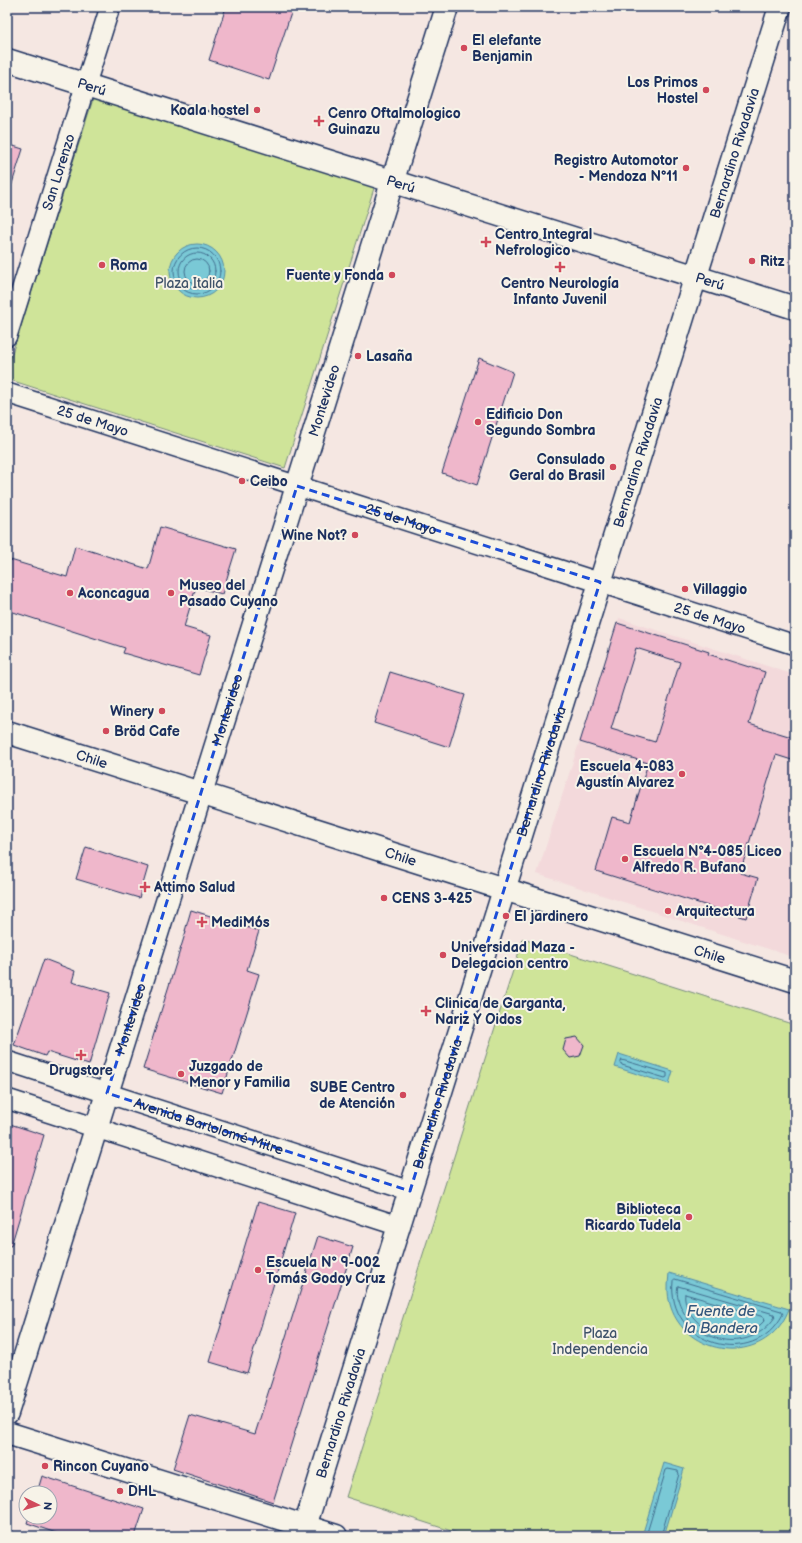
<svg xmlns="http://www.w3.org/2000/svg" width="802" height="1543" viewBox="0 0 802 1543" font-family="'Balsamiq Sans',sans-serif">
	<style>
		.built { fill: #f3d9db }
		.green { fill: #cfe499; stroke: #758a7c }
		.water { fill: #7ac9d6; stroke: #548ba6 }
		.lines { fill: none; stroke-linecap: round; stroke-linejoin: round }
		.shore { stroke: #416d8e; stroke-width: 1 }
		.building { fill: #efb7cb; stroke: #1b2f5e; fill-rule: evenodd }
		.street-casing { stroke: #1b2f5e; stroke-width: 22 }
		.secondary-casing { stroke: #1b2f5e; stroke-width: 25 }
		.street { stroke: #f7f3e8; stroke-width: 19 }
		.secondary { stroke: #f7f3e8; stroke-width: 22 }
		.marked { fill: none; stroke: #1d4ed8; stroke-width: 3; stroke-dasharray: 8 5; stroke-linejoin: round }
		.poi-dot { fill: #d1495b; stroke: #f7f3e8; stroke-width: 1.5 }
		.labels { text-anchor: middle; stroke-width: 4; stroke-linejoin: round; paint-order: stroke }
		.poi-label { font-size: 14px; font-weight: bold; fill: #1b2f5e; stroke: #f7f3e8; text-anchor: start }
		.street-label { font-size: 14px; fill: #1b2f5e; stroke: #f7f3e8 }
		.park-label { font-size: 14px; fill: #3f536a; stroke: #f7f3e8 }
		.water-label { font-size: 15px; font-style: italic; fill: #33567c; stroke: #f7f3e8 }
	</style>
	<rect width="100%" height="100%" fill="#f5e7e2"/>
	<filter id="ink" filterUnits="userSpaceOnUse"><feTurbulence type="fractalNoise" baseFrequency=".025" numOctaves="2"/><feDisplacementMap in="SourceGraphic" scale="8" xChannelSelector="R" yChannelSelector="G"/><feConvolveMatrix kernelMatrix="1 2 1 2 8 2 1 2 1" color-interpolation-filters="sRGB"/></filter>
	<g filter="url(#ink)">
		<!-- built -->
		<path class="built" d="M619 618 795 675V951L793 957 537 874Z"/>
		<!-- green -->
		<g class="green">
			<path d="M95 93 376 182 285 468 7 379V369Z"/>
			<path d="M523 939 795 1025V1536H467L346 1497Z"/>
		</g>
		<!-- water -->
		<g class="water">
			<circle cx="197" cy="271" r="27"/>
			<path d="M619 1054 673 1071 669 1084 615 1067Z"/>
			<path d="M669 1273 789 1309C785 1319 780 1327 772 1334 739 1364 681 1347 670 1304 667 1294 668 1284 669 1273Z"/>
			<path d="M664 1463 684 1469 664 1536H642Z"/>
		</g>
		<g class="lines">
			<!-- shore -->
			<g class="shore">
				<circle cx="197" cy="271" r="23"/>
				<circle cx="197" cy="271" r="18"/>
				<circle cx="197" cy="271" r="12"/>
				<path d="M622 1060 667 1073V1077L665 1078 622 1065 621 1063Z"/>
				<path d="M675 1279 781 1311 783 1314C754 1371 666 1345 673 1281Z"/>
				<path d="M678 1286 774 1314 775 1317C751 1353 698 1346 681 1307 678 1301 676 1292 678 1286Z"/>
				<path d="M685 1294 764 1317 765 1320C745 1344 701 1337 688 1309 686 1304 684 1300 685 1294Z"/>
				<path d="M646 1536 666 1470 668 1469 678 1471 679 1474 661 1536"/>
			</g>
		</g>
		<!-- building -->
		<g class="building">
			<path d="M226 7H293L269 80 209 60Z"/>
			<path d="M7 144 23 149 10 190H7Z"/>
			<path d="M479 358 513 372 477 485 442 473Z"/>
			<path d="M160 527 236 549 222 594 196 587 184 627 211 635 199 675 123 653 125 648 7 610V559L67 577 75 546 148 569Z"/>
			<path d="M617 623 709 652 708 654 765 672 749 724 795 738V761L776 755 740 873 758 878 746 918 596 871 612 817 630 822 648 763 580 742ZM636 648 680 662 655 742 611 729Z"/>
			<path d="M390 672 465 695 449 747 374 723Z"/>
			<path d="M86 847 148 867 139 898 76 879Z"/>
			<path d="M191 910 259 931 247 970 259 974 222 1093 143 1069 186 931H185Z"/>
			<path d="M44 959 75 971 72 982 110 993 89 1065 47 1052 45 1056 14 1045Z"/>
			<path d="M577 1037 584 1045 580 1056 570 1058 563 1050 566 1039Z"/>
			<path d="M7 1123 44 1135 11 1246 7 1245Z"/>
			<path d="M258 1202 295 1213 247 1373 210 1362Z"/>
			<path d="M318 1236 353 1247 273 1502 173 1469 190 1415 255 1434Z"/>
			<path d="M42 1476 144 1509 135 1536H65L27 1523 29 1517H50V1493H37Z"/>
		</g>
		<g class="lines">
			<!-- street casing -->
			<g class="street-casing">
				<g id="street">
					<path id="s1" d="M7 336 110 7"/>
					<path id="s2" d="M7 393 795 645"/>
					<path id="s3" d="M7 1061 410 1191"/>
					<path d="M7 1099 399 1226"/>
				</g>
			</g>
			<!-- secondary casing -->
			<g class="secondary-casing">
				<g id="secondary">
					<path id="s4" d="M7 60 795 308"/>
					<path id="s5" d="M7 732 795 981"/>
					<path id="s6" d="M7 1413 447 7"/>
					<path d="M7 1433 336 1536"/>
					<path id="s7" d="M302 1536 780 7"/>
				</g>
			</g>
			<!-- street -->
			<use href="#street" class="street"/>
			<!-- secondary -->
			<use href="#secondary" class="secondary"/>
		</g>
	</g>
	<!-- marked area -->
	<path class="marked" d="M297 486 600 582 410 1191 107 1093Z"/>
	<!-- markers -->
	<g class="poi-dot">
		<circle cx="464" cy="48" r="4"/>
		<circle cx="706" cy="90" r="4"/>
		<circle cx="257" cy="110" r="4"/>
		<path d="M317 115h4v4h4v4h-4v4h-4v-4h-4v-4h4z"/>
		<circle cx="686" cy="168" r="4"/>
		<path d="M484 236h4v4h4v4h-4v4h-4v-4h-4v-4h4z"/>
		<circle cx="752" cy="261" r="4"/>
		<circle cx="102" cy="265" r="4"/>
		<path d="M558 261h4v4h4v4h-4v4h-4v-4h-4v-4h4z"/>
		<circle cx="392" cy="275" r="4"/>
		<circle cx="358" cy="356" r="4"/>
		<circle cx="478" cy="422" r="4"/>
		<circle cx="613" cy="467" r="4"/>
		<circle cx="242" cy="481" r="4"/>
		<circle cx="355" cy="535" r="4"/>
		<circle cx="685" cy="589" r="4"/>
		<circle cx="70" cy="593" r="4"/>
		<circle cx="171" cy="593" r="4"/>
		<circle cx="162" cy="711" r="4"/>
		<circle cx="106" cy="731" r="4"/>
		<circle cx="682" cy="774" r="4"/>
		<circle cx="625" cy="859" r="4"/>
		<path d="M143 881h4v4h4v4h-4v4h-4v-4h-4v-4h4z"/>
		<circle cx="384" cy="898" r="4"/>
		<circle cx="668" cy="911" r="4"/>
		<circle cx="506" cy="916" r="4"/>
		<path d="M200 916h4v4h4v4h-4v4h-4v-4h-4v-4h4z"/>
		<circle cx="443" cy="955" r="4"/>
		<path d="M424 1005h4v4h4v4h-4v4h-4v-4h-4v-4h4z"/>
		<path d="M79 1049h4v4h4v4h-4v4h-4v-4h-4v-4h4z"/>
		<circle cx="181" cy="1074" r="4"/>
		<circle cx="403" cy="1095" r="4"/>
		<circle cx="689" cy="1217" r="4"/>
		<circle cx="258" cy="1270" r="4"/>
		<circle cx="45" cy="1466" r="4"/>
		<circle cx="120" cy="1491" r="4"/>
	</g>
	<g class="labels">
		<!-- poi labels -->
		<g class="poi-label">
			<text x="472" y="45">El elefante<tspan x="472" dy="16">Benjamin</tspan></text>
			<text x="698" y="87" text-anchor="end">Los Primos<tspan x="698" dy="16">Hostel</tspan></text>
			<text x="249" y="115" text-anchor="end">Koala hostel</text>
			<text x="328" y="118">Cenro Oftalmologico<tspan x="328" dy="16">Guinazu</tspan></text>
			<text x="678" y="165" text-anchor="end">Registro Automotor<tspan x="678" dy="16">- Mendoza N°11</tspan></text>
			<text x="495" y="239">Centro Integral<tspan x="495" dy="16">Nefrologico</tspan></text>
			<text x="760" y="266">Ritz</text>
			<text x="110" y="270">Roma</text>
			<text x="384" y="280" text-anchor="end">Fuente y Fonda</text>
			<text x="560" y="288" text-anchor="middle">Centro Neurología<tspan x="560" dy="16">Infanto Juvenil</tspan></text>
			<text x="366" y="361">Lasaña</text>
			<text x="486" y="419">Edificio Don<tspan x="486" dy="16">Segundo Sombra</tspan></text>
			<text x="605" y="464" text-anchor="end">Consulado<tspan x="605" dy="16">Geral do Brasil</tspan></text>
			<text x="250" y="486">Ceibo</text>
			<text x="347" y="540" text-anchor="end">Wine Not?</text>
			<text x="179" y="590">Museo del<tspan x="179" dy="16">Pasado Cuyano</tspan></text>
			<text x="693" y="594">Villaggio</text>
			<text x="78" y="598">Aconcagua</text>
			<text x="154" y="716" text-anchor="end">Winery</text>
			<text x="114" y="736">Bröd Cafe</text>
			<text x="674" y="771" text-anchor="end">Escuela 4-083<tspan x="674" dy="16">Agustín Alvarez</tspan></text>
			<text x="633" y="856">Escuela N°4-085 Liceo<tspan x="633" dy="16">Alfredo R. Bufano</tspan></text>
			<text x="154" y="892">Attimo Salud</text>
			<text x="392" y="903">CENS 3-425</text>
			<text x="676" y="916">Arquitectura</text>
			<text x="514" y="921">El jardinero</text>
			<text x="211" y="927">MediMós</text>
			<text x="451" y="952">Universidad Maza -<tspan x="451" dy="16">Delegacion centro</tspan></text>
			<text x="435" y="1008">Clinica de Garganta,<tspan x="435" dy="16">Nariz Y Oidos</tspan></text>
			<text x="189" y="1071">Juzgado de<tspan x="189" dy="16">Menor y Familia</tspan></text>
			<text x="81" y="1075" text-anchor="middle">Drugstore</text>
			<text x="395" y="1092" text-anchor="end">SUBE Centro<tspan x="395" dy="16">de Atención</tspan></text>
			<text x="681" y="1214" text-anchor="end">Biblioteca<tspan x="681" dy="16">Ricardo Tudela</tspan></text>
			<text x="266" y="1267">Escuela N° 9-002<tspan x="266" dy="16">Tomás Godoy Cruz</tspan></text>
			<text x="53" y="1471">Rincon Cuyano</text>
			<text x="128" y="1496">DHL</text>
		</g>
		<!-- street labels -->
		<g class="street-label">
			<text dy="5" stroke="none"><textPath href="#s4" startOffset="89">Perú</textPath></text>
			<text dy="5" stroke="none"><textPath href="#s7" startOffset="1449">Bernardino Rivadavia</textPath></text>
			<text dy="5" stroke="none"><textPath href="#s1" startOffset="172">San Lorenzo</textPath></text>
			<text dy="5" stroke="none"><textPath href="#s4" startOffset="413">Perú</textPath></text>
			<text dy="5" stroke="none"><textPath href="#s4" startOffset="737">Perú</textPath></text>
			<text dy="5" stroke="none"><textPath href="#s6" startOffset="1061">Montevideo</textPath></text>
			<text dy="5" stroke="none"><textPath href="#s2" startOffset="90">25 de Mayo</textPath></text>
			<text dy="5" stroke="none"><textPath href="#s7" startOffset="1125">Bernardino Rivadavia</textPath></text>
			<text dy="5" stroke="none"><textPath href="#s2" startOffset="414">25 de Mayo</textPath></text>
			<text dy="5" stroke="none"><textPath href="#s2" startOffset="738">25 de Mayo</textPath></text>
			<text dy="5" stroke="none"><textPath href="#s6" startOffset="737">Montevideo</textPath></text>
			<text dy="5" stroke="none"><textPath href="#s5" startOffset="89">Chile</textPath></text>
			<text dy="5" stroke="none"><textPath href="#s7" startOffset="801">Bernardino Rivadavia</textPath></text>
			<text dy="5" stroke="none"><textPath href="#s5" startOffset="413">Chile</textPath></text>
			<text dy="5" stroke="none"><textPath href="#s5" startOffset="737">Chile</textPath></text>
			<text dy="5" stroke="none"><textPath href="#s6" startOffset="413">Montevideo</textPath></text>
			<text dy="5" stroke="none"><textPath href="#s7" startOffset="453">Bernardino Rivadavia</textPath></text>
			<text dy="5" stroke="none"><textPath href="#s3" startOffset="212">Avenida Bartolomé Mitre</textPath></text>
			<text dy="5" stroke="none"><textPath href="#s7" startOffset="129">Bernardino Rivadavia</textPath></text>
		</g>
		<!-- park labels -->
		<g class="park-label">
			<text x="189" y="288">Plaza Italia</text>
			<text x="600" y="1338">Plaza<tspan x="600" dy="16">Independencia</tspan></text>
		</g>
		<!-- water labels -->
		<g class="water-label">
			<text x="721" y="1316">Fuente de<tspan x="721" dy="17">la Bandera</tspan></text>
		</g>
	</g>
	<!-- margin -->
	<rect width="802" height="1543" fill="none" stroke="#f7f3e8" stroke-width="24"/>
	<rect x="12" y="12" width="778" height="1519" fill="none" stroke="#1b2f5e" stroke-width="1.5" filter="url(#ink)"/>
	<!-- north arrow -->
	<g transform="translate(38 1505) rotate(95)"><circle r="19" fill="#f7f3e8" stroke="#9fa5b1"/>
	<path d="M0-3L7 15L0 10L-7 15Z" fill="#d1495b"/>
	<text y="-6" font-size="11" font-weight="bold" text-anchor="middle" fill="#1b2f5e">N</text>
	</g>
</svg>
